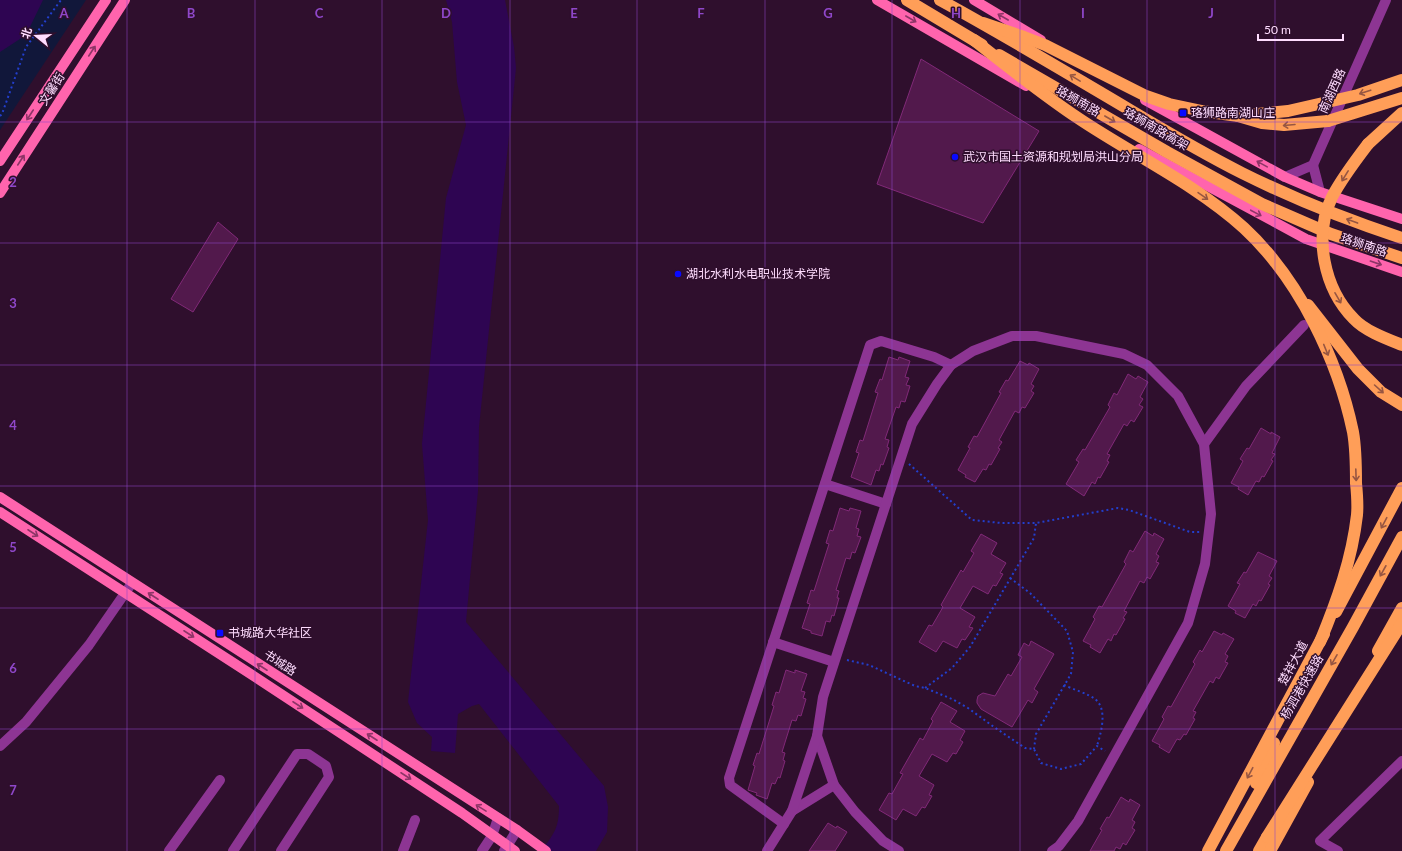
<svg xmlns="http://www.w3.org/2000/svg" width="1402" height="851" viewBox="0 0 1402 851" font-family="Lato,'Noto Sans SC',sans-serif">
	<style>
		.green { fill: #11173a }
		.water { fill: #2e0552 }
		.building { fill: #52194c; stroke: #812978 }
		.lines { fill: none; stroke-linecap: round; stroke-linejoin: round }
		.path { stroke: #233fcd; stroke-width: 2; stroke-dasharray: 2 3; stroke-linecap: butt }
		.minor { stroke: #8d3593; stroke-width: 10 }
		.major { stroke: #ff64ad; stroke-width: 10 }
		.highway { stroke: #ff9e58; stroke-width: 12 }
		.highway-bridge { stroke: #ff9e58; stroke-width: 12 }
		.oneway { stroke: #8d3567 }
		.oneway2 { stroke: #975642 }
		.grid { fill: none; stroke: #8f47c9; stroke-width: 1; stroke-opacity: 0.55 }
		.poi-dot { fill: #0909ff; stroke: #2f0f2d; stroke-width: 1.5 }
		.labels { text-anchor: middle; stroke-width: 3; stroke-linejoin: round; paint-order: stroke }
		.street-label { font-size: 12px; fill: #fdf; stroke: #2f0f2d }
		.poi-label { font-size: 12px; fill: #fdf; stroke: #2f0f2d; text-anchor: start }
		.grid-label { font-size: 13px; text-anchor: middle; font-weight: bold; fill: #8f47c9; stroke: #2f0f2d; stroke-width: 3; stroke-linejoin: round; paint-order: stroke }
	</style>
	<rect width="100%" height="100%" fill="#2f0f2d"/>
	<!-- green -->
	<path class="green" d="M0 0H86L0 130Z"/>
	<!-- water -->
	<g class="water">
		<path d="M0 0H43L26 35 0 52Z"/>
		<path d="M446 0H505L514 47 516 68 479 427 478 491 466 622 604 786 608 807 607 832 596 851H541C554 834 559 828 559 806L479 704 472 706 458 714 455 753 431 751 432 737 417 723 408 702 428 520 422 444 446 198 466 125 457 82 452 22Z"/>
	</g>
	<!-- building -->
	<g class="building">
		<path d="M921 59 1039 131 983 223 877 184Z"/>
		<path d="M218 222 238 239 193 312 171 299Z"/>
		<path d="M889 357 898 360 899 357 910 361 905 377 909 378 906 385 910 386 905 402 901 401 899 408 896 407 885 439 889 440 887 447 889 448 883 465 881 464 879 471 876 470 871 485 851 477 859 453 856 452 860 440 863 441 878 393 875 392 880 379 882 380Z"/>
		<path d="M1020 361 1028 365 1029 363 1039 369 1031 384 1034 386 1031 391 1034 393 1025 408 1022 407 1019 413 1015 411 999 440 1002 442 998 448 1000 449 991 465 989 464 986 470 983 469 975 482 965 477 966 475 958 470 970 448 968 447 974 436 977 437 1001 393 999 392 1006 380 1008 381Z"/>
		<path d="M1128 374 1136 379 1138 376 1148 382 1140 397 1143 399 1139 405 1143 407 1134 422 1131 420 1127 426 1124 424 1107 454 1110 455 1107 461 1109 462 1100 478 1098 477 1095 484 1092 482 1084 496 1066 484 1079 462 1076 460 1083 449 1085 450 1110 407 1108 405 1114 393 1117 395Z"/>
		<path d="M1261 428 1271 434V432L1280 437 1272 453 1275 454 1271 460 1273 461 1264 477 1262 476 1259 482 1256 481 1248 495 1238 489 1239 487 1231 483 1243 461 1240 459 1247 448 1249 449Z"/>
		<path d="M840 508 849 511 850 508 861 511 856 528 859 529 857 536 861 537 855 553 852 552 850 559 846 558 836 590 839 591 837 598H839L834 616 832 615 830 622 826 621 822 636 811 633V631L802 628 810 604 807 603 811 590 814 591 829 544 826 543 830 530 833 531Z"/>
		<path d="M1145 531 1153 536 1154 533 1164 539 1156 554 1159 556 1156 562 1159 563 1150 579 1147 577 1144 583 1140 581 1124 611 1127 612 1123 618 1125 619 1116 635 1114 634 1111 641 1108 639 1100 653 1090 647 1091 645 1083 641 1095 619 1093 617 1099 606 1102 607 1126 564 1124 562 1130 550 1133 552Z"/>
		<path d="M981 534 997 543 991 554 1006 563 1000 573 1003 574 996 586 993 585 988 594 973 586 960 608 975 617 969 627 973 628 965 640 962 639 957 648 943 641 936 652 919 642 929 625 932 626 943 607 941 605 961 570 963 572 974 553 971 551Z"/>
		<path d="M1258 552 1277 561 1269 576 1272 578 1268 584 1270 585 1261 601 1259 600 1256 606 1253 604 1245 618 1235 613 1236 611 1228 606 1240 584 1237 583 1244 572 1246 573Z"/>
		<path d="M1214 631 1222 635 1223 633 1234 639 1225 654 1228 656 1225 662 1228 663 1219 679 1216 677 1213 683 1210 681 1193 711 1196 712 1193 718 1195 719 1186 735 1184 734 1180 740 1177 739 1169 753 1159 747 1160 745 1152 741 1164 719 1162 717 1168 706 1171 707 1195 664 1193 662 1200 650 1202 652Z"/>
		<path d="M1031 641 1054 654 1034 689 1038 692 1032 703 1028 700 1012 727 981 709 977 703V700L978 696 983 693 995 696 1008 674 1011 676 1022 657 1018 655 1024 643 1029 646Z"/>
		<path d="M786 670 795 673V670L807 674 801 691 805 692 803 698 806 699 801 716 798 715 796 721 792 720 782 752 785 753 783 760 785 761 780 778 778 777 775 784 772 783 767 799 756 795 757 793 748 790 755 766 753 765 757 753 759 754 774 706 772 705 776 692 779 693Z"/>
		<path d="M941 702 957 711 950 722 965 731 960 740 963 742 956 754 953 753 947 762 932 754 919 776 934 785 929 795 932 796 925 808 922 807 916 816 903 809 896 820 879 810 889 793 892 794 903 774 900 773 920 738 923 740 933 721 931 719Z"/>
		<path d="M1121 797 1129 802 1130 799 1140 805 1132 820 1135 822 1132 828 1135 830 1126 845 1123 843 1120 849 1116 847 1114 851H1090L1102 830 1100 829 1107 817 1109 818Z"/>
		<path d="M828 823 836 828 837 826 847 832 835 851H809Z"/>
	</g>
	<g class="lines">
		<!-- path -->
		<g class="path">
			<path d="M0 116 2 114 26 47 61 0"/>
			<path d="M909 464 972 520 1001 523H1036L1118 508 1129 510 1190 532H1200"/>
			<path d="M1010 578 1030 593 1067 631 1073 652 1071 674 1036 734 1034 749"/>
			<path d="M847 660 869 665 915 686 925 688 952 699 968 708 994 727 1025 748 1034 749 1041 763 1061 769 1081 764 1097 746 1105 751"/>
			<path d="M1064 685C1072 689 1089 694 1095 699 1108 709 1101 733 1097 746"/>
			<path d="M925 688 952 668 970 647 1034 538 1036 523"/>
		</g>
		<!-- minor -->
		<g class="minor">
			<path d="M1313 165 1320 192"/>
			<path d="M1285 177 1313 165 1386 0"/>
			<path d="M1204 444 1246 386 1304 325"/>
			<path d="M825 484 886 504"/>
			<path d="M773 642 834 662"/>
			<path d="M817 736 834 785 855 812 883 841 899 851"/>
			<path d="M0 746 26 722 89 645 132 583"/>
			<path d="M792 811 834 785"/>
			<path d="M784 824 730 785 729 778 870 345 881 341 934 357 951 365"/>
			<path d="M169 851 220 780"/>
			<path d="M233 851 297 754H308L326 766 329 777 281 851"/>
			<path d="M403 851 415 820"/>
			<path d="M482 851 492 836 498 818"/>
			<path d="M504 851 517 830"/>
			<path d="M767 851 792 811 817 736 823 697 912 424 937 384 951 365 973 351 1012 336H1036L1124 354 1147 365 1178 396 1204 444 1211 514 1205 564 1188 623 1078 821 1059 846 1052 851"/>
			<path d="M1338 851 1320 841 1402 761"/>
		</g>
		<!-- major -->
		<g class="major">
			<path d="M877 0 1026 86"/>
			<path d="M974 0 1041 40"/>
			<path d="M1145 100 1285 177 1320 192 1402 219"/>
			<path d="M1139 149 1306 239 1402 272"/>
			<path d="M0 161 106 0"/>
			<path d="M0 193 125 0"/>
			<path d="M0 497 517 830 546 851"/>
			<path d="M0 512 246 671 462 813 515 851"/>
		</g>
		<!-- highway -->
		<g class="highway">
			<path d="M907 0 982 45"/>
			<path d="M940 0C997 31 1052 64 1108 97 1152 123 1196 150 1242 173 1294 199 1347 220 1402 238"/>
			<path d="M999 55 1167 152 1262 204 1331 234 1402 258"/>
			<path d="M1238 116 1262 123 1284 125 1328 121"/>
			<path d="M1368 144 1402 113"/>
			<path d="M1308 305 1358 369 1381 392 1402 405"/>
			<path d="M1336 612 1402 488"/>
			<path d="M1378 651 1402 608"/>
			<path d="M1256 783 1274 743"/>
			<path d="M1208 851 1324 634"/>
			<path d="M1226 851 1353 627 1402 537"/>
			<path d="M1259 851 1267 837"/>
			<path d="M1270 851 1308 782"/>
		</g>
		<!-- highway-bridge -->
		<g class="highway-bridge">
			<path d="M983 23 1024 37 1045 45 1146 96 1169 104 1202 111 1238 116 1288 111 1358 95 1402 80"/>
			<path d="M974 40C1008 67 1042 94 1078 118 1133 155 1194 183 1244 228 1299 279 1338 360 1353 432 1356 449 1356 467 1356 483 1357 493 1358 504 1357 515 1352 559 1337 601 1320 642"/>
			<path d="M1328 121 1402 98"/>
			<path d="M1368 144C1355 161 1342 178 1332 197 1313 236 1324 289 1354 319 1365 331 1387 339 1402 345"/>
			<path d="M1267 837 1402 623"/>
		</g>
	</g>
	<!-- one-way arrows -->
	<defs><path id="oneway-shaft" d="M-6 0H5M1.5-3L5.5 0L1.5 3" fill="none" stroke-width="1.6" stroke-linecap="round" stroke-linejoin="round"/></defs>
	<g class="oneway">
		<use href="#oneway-shaft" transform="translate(1003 17) rotate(-150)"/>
		<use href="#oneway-shaft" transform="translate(911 19) rotate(30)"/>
		<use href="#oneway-shaft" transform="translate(92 51) rotate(-57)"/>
		<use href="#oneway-shaft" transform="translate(30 115) rotate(123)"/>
		<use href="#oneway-shaft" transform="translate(21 160) rotate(-57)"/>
		<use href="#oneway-shaft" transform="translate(1262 164) rotate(-151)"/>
		<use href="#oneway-shaft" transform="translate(1256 213) rotate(28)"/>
		<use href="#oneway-shaft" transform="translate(1376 263) rotate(19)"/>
		<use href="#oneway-shaft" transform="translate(33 533) rotate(33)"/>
		<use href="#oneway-shaft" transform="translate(153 596) rotate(-147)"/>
		<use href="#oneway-shaft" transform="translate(189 634) rotate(33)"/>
		<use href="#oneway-shaft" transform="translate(262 667) rotate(-147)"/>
		<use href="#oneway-shaft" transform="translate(298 705) rotate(33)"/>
		<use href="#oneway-shaft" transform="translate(372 737) rotate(-147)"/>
		<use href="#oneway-shaft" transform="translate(406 776) rotate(33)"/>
		<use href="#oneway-shaft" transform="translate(481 808) rotate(-148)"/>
	</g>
	<g class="oneway2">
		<use href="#oneway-shaft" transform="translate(1075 78) rotate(-149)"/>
		<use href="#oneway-shaft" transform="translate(1365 92) rotate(162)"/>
		<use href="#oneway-shaft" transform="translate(1110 119) rotate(30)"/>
		<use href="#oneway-shaft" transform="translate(1289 125) rotate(175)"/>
		<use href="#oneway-shaft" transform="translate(1345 176) rotate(122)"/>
		<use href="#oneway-shaft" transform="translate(1203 196) rotate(35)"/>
		<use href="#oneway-shaft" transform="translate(1352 221) rotate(-160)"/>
		<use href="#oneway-shaft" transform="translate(1338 298) rotate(60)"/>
		<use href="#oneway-shaft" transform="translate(1326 350) rotate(68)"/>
		<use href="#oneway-shaft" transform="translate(1379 389) rotate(42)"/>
		<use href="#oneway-shaft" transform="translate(1356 475) rotate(88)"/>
		<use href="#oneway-shaft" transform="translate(1384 523) rotate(118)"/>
		<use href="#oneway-shaft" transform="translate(1383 571) rotate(119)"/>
		<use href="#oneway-shaft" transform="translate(1334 660) rotate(120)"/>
		<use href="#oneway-shaft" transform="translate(1250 773) rotate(118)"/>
	</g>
	<!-- grid -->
	<path class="grid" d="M127 0V851M255 0V851M382 0V851M510 0V851M637 0V851M765 0V851M892 0V851M1020 0V851M1147 0V851M1275 0V851M0 122H1402M0 243H1402M0 365H1402M0 486H1402M0 608H1402M0 729H1402"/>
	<!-- markers -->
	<g class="poi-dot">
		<rect x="1179" y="109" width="8" height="8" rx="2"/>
		<circle cx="955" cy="157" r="4"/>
		<circle cx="678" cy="274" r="4"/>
		<rect x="216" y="629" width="8" height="8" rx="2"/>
	</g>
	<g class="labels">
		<!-- street labels -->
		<g class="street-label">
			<text transform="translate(52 89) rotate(-57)" y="4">文馨街</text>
			<text transform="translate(1332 91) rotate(-66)" y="4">南湖西路</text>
			<text transform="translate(1078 101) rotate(30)" y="4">珞狮南路</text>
			<text transform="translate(1156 129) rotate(30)" y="4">珞狮南路高架</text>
			<text transform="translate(1364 245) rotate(19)" y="4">珞狮南路</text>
			<text transform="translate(280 663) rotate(33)" y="4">书城路</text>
			<text transform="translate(1293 663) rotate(-62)" y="4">楚祥大道</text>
			<text transform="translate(1302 687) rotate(-60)" y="4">杨泗港快速路</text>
		</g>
		<!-- poi labels -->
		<g class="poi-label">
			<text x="1191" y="117">珞狮路南湖山庄</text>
			<text x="963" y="161">武汉市国土资源和规划局洪山分局</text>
			<text x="686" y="278">湖北水利水电职业技术学院</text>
			<text x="228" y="637">书城路大华社区</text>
		</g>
	</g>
	<g class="grid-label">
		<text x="64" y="18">A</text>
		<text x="191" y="18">B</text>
		<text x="319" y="18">C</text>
		<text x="446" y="18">D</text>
		<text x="574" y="18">E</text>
		<text x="701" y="18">F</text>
		<text x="828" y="18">G</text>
		<text x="956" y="18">H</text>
		<text x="1083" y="18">I</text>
		<text x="1211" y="18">J</text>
		<text x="13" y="187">2</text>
		<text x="13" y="308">3</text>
		<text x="13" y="430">4</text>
		<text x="13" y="552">5</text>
		<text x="13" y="673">6</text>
		<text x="13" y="795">7</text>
	</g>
	<!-- north arrow -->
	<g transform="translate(36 36) rotate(288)" stroke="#2f0f2d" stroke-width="3" paint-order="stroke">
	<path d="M0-3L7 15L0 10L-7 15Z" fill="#ffddff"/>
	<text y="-6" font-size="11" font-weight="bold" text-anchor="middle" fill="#ffddff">北</text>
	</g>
	<!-- scale -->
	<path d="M1258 34v6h85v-6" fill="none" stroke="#ffddff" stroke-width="2"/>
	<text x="1264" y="34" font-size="12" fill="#ffddff" stroke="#2f0f2d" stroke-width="3" paint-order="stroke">50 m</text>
</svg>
